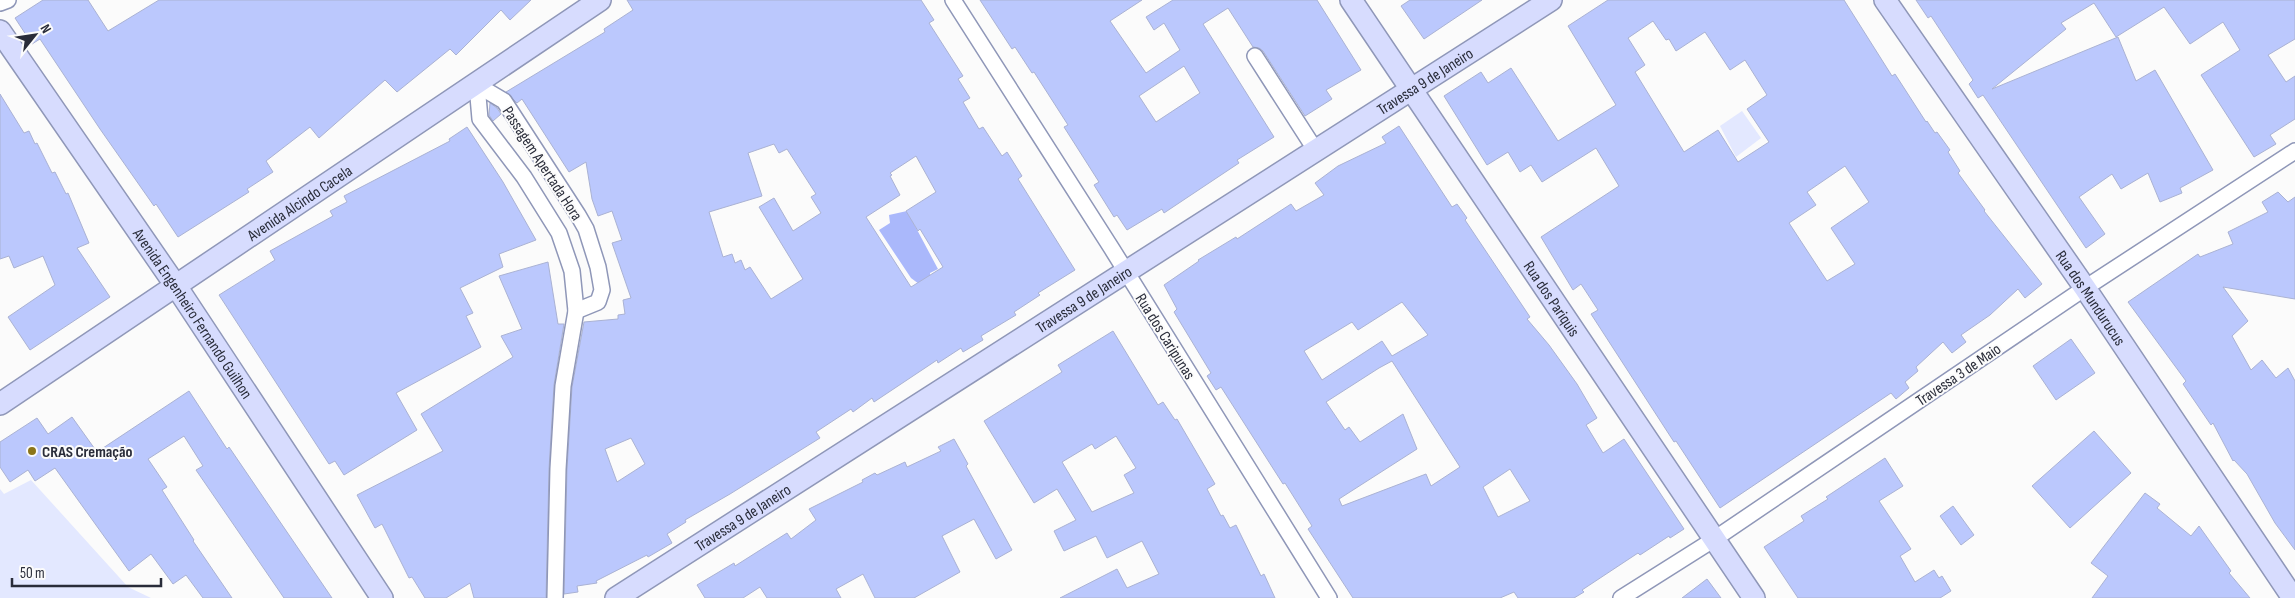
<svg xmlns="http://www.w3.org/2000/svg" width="2295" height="598" viewBox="0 0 2295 598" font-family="'Sofia Sans Condensed',sans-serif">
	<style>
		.green { fill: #e3e8ff }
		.forest { fill: #aab8fb }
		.building { fill: #bbc8fd; stroke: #aab2d3; fill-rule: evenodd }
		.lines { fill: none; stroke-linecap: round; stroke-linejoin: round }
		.street-casing { stroke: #8f97b8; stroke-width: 18 }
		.secondary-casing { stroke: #8f97b8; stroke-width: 24 }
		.street { stroke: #fff; stroke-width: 15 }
		.secondary { stroke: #d7dcfe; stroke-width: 21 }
		.poi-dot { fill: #8b7519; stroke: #fbfbfb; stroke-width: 2 }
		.labels { text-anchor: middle; stroke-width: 4; stroke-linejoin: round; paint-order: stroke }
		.street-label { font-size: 16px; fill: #292c39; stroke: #fbfbfb }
		.poi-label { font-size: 16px; font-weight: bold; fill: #292c39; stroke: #fbfbfb; text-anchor: start }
	</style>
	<rect width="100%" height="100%" fill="#fbfbfb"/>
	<!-- green -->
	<g class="green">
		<path d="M1742 111 1761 138 1736 157 1720 126Z"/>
		<path d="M31 480 128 587 151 598H0V489L4 494Z"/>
	</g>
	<!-- forest -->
	<path class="forest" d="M907 211 938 269 930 273V279L919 284 911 278 879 230 890 223 889 215Z"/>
	<!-- building -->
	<g class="building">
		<path d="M43 0H88L108 31 159 0H531L510 20 501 10 456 55 450 49 397 92 385 80 319 138 310 127 266 161 273 172 247 189 249 192 178 237 156 204 154 206 100 129 40 39 32 44 15 18Z"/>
		<path d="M627 0H921L934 20 929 23 963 76 958 79 970 98 963 102 979 129 983 127 1002 156 1007 152 1022 176 1018 179 1075 270 1038 293 1040 295 1014 312 1016 315 981 336 983 340 963 352 961 348 938 363 937 360 874 402 872 398 853 412 851 409 816 432 820 438 730 494 685 520 686 522 667 534 672 543 648 557 647 555 596 581 597 583 577 586 578 592 564 594 567 469 572 387 584 322 618 319V315L625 314 623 300 631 298 612 243 622 240 612 211 598 216 592 199 586 162 569 172 522 99 517 103 506 92 605 32 604 29 633 10ZM774 144 779 153 787 149 816 194 811 197 821 213 793 231 774 198 759 207 803 279 771 299 750 267 745 270 741 260 735 263 732 254 723 257 709 212 762 196 748 153ZM916 156 936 192 906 211 918 231 920 229 943 267 911 287 866 217 900 195 890 176 892 175 890 173ZM631 438 645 464 617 482 605 449Z"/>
		<path d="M980 0H1142L1110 21 1146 73 1180 50 1164 23 1154 30 1146 17 1173 0H1317L1361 70 1326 90 1332 99 1305 116 1263 51 1259 48 1253 47 1228 8 1203 24 1274 137 1237 160 1239 163 1164 213 1162 209 1127 230 1117 215 1114 217 1094 185 1099 182 1064 127 1068 125 1034 72 1032 73 1015 47 1012 49ZM1184 66 1200 93 1156 122 1139 96Z"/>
		<path d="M1410 0H1482L1424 39 1401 6Z"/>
		<path d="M1608 0H1844L1892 76 1895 74 1926 122 1927 121 1935 133 1937 132 1950 150 1948 152 1960 171 1958 173 1985 210 1984 211 2042 284 2025 298 2018 289 1990 315 1961 335 1966 342 1952 353 1943 342 1916 367 1918 371 1905 382 1909 388 1896 399 1891 393 1720 508 1676 441 1674 442 1591 314 1598 310 1581 284 1573 290 1541 237 1619 186 1596 148 1542 182 1531 165 1520 172 1508 152 1487 165 1444 96 1481 72 1488 83 1511 68 1558 141 1616 105 1568 26ZM1653 21 1666 40 1669 39 1676 51 1705 32 1730 70 1745 60 1767 95 1747 109 1769 142 1738 162 1718 130 1684 152 1635 72 1645 65 1628 38ZM1845 166 1869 202 1831 228 1855 264 1827 281 1789 223 1816 205 1807 192Z"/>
		<path d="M1916 0H2295V39L2268 55 2286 82 2295 76V119L2270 135 2276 144 2254 157 2201 75 2240 50 2223 22 2190 44 2164 7 2116 37 2094 3 2061 23 2066 29 1992 89 2118 37 2136 81 2155 70 2213 170 2180 188 2182 193 2160 202 2148 173 2121 189 2112 174 2079 197 2105 234 2086 248 1983 95 1978 98 1969 84 1973 80 1931 16 1928 18Z"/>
		<path d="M0 94 24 133 29 131 35 144 37 143 52 173 55 172 66 194 68 193 89 243 77 248 110 297 30 350 8 317 55 285 43 256 14 268 9 256 0 259Z"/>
		<path d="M490 103 497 108 501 114 493 121 489 115Z"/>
		<path d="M1399 126 1452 207 1457 204 1467 218 1465 220 1530 317 1527 319 1549 345 1577 384 1597 418 1586 425 1603 453 1624 439 1684 529 1670 538 1669 536 1640 555 1638 553 1582 590 1584 592 1574 598H1518L1514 592 1500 598H1353L1308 529 1312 526 1285 483 1283 484 1221 387 1216 390 1207 376 1211 373 1174 312 1177 309 1164 285 1199 261 1198 260 1236 237 1237 239 1291 204 1296 211 1324 195 1315 183 1338 166 1386 143 1382 137ZM1402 302 1428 335 1392 356 1382 341 1322 380 1304 351 1352 322 1358 330ZM1392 361 1460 467 1431 486 1426 474 1342 506 1339 499 1417 449 1403 414 1360 442 1349 427 1345 430 1326 402 1379 368ZM1510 469 1530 501 1498 517 1483 487Z"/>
		<path d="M467 127 503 182 536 240 499 254 503 267 460 288 473 313 466 316 481 347 396 393 417 430 344 475 335 461 329 464 219 295 275 260 270 251 333 216 330 211 347 202 344 196 450 141 449 139Z"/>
		<path d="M2278 192 2288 202 2295 197V299L2223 287 2248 321 2232 336 2251 370 2262 360 2276 378 2288 368 2295 381V550L2275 523 2247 474 2234 460 2233 461 2213 423 2211 425 2183 384 2186 381 2128 302 2198 254 2200 257 2233 244 2228 232 2268 212 2262 202Z"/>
		<path d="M548 262 558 324H564L554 385 549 469 546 598H474L470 583 446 598H425L412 577 409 578 382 524 375 528 357 495 443 451 421 414 513 357 501 336 522 329 499 276Z"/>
		<path d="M1113 331 1158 405 1163 402 1175 420 1177 419 1215 484 1207 489 1221 516 1223 515 1230 528 1236 525 1261 576 1264 574 1275 598H1060L1117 569 1127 588 1159 574 1142 541 1107 558 1096 536 1064 551 1054 531 1076 520 1057 489 1034 503 984 421 1062 372 1058 365ZM1116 436 1136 468 1124 475 1134 493 1092 512 1062 462 1092 444 1095 449Z"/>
		<path d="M2071 339 2095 373 2056 400 2033 366Z"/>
		<path d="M189 391 227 449 229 447 332 598H284L196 470 203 466 184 436 148 459 167 487 162 490 194 540 193 541 232 598H203L186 575 173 584 151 554 129 571 55 468 35 481 28 470 10 482 0 467V442L37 418 48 434 72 417 97 452Z"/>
		<path d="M2094 431 2131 473 2070 528 2032 486Z"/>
		<path d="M954 439 968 464 966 466 1012 550 996 559 974 519 942 536 960 572 914 598H875L863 574 836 589 841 598H767L760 587 743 598H705L697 585 734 563 735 566 787 533 791 539 816 520 809 509 863 482 862 480 875 473 877 475 905 462 907 467 941 451 938 447Z"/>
		<path d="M1885 458 1903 486 1879 501 1911 549 1900 556 1915 582 1934 570 1939 578 1942 576 1951 591 1940 598H1798L1764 547 1804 521 1801 516 1828 499 1826 497Z"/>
		<path d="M2145 493 2160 504 2157 508 2191 536 2199 526 2231 571 2229 573 2250 598H2092L2108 576 2091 563Z"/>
		<path d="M1953 506 1974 535 1961 545 1940 516Z"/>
		<path d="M1707 579 1721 598H1682Z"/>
	</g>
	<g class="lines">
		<!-- street casing -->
		<g class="street-casing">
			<g id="street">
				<path d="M953 0 1112 249 1329 598"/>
				<path d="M0 3 8 0"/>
				<path d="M1255 56 1316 151"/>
				<path d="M477 85 480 119 524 177 559 233 572 271 576 311 563 386 558 469 555 598"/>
				<path d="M477 85 504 101 578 215 586 229 598 267 602 290 598 302 576 311"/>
				<path d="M1621 598 1713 540 2085 288 2295 151"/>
			</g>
		</g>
		<!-- secondary casing -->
		<g class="secondary-casing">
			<g id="secondary">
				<path id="s1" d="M1351 0 1754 598"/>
				<path id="s2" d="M1885 0 2085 288 2293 598"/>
				<path id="s3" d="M0 31 176 286 382 598"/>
				<path id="s4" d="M0 404 600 0"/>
				<path id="s5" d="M616 598 1551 0"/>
			</g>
		</g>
		<!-- street -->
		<use href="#street" class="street"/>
		<!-- secondary -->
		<use href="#secondary" class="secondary"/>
	</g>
	<!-- markers -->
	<circle class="poi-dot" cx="32" cy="451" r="5"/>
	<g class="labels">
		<!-- street labels -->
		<g class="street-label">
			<text dy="6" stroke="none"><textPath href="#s5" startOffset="960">Travessa 9 de Janeiro</textPath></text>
			<text transform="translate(543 163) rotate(57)" y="6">Passagem Apertada Hora</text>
			<text dy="6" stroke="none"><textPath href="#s4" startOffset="361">Avenida Alcindo Cacela</textPath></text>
			<text dy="6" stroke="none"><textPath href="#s5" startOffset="555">Travessa 9 de Janeiro</textPath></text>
			<text dy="6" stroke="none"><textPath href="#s2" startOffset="362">Rua dos Mundurucus</textPath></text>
			<text dy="6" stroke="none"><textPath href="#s1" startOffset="360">Rua dos Pariquis</textPath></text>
			<text dy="6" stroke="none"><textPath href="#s3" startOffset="342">Avenida Engenheiro Fernando Guilhon</textPath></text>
			<text transform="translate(1166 336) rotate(58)" y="6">Rua dos Caripunas</text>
			<text transform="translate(1958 374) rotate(-34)" y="6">Travessa 3 de Maio</text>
			<text dy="6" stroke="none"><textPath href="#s5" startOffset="150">Travessa 9 de Janeiro</textPath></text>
		</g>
		<!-- poi labels -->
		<g class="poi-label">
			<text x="42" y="457">CRAS Cremação</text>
		</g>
	</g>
	<!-- north arrow -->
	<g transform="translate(35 35) rotate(60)" stroke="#fbfbfb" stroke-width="4" paint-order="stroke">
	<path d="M0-4L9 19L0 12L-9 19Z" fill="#292c39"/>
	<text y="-8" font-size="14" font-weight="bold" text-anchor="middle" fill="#292c39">N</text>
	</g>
	<!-- scale -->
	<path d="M12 578v8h149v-8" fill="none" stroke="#292c39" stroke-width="2.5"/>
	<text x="20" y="578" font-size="15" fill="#292c39" stroke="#fbfbfb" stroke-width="4" paint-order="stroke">50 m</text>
</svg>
